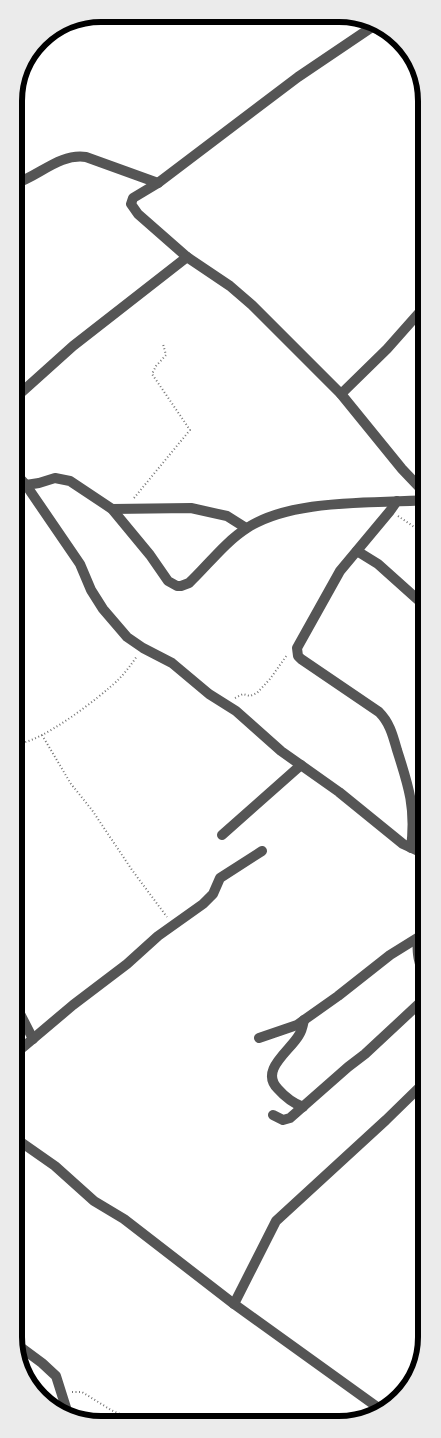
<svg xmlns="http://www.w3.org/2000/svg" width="441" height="1438" viewBox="0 0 441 1438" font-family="'Public Sans',sans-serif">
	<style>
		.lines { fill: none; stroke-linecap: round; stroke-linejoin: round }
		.path { stroke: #777; stroke-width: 2; stroke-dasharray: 1 2.5; stroke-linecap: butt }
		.street { stroke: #555; stroke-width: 10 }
		.rim { fill: none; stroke: #000; stroke-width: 6 }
	</style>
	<rect width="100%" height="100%" fill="#fff"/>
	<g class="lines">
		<!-- path -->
		<g class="path">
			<path d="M134 498 190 430 152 374 156 366 166 355 163 344"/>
			<path d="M398 516 426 535"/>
			<path d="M235 698 243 694 250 696 257 693 270 679 287 655"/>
			<path d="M42 735 71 784 92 810 132 870 167 917"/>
			<path d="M15 744C40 744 99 698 118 680 125 673 131 665 137 656"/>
			<path d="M72 1392H82L111 1410 139 1423"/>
		</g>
		<!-- street -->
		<g class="street">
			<path d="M375 25 298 77 158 183 133 198 131 204 138 214 187 257 230 286 252 305 341 394 402 469 421 489"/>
			<path d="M14 184C38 177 59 153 86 157L158 183"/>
			<path d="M341 394 387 349 426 305"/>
			<path d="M14 399 73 346 187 257"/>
			<path d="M14 472 26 485 80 564 91 590 103 609 127 637 143 648 172 663 209 694 236 711 281 751 339 792 403 844 427 855"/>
			<path d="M26 485 39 483 55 478 70 481 112 509 150 555 168 581 177 586H181L189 583C208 565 225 542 247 528 293 498 373 504 426 500"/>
			<path d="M397 501 390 511 340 571 297 648 298 656 301 659 379 712C390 723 393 736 397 750 409 787 416 809 411 848"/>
			<path d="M112 509 191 508 227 516 246 528"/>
			<path d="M357 551 378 564 426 607"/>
			<path d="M222 835 301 765"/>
			<path d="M419 852 426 844"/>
			<path d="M15 1004 33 1039"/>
			<path d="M259 1038 297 1025 338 996 390 955 427 932"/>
			<path d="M15 1054 73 1005 127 964 158 936 203 904 213 894 220 878 262 851"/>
			<path d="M303 1107C293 1103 285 1097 278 1089 259 1070 290 1051 299 1035 302 1031 303 1025 304 1020"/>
			<path d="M273 1115 283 1120 290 1118 348 1067 365 1054 423 1000C428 986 422 974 419 960 417 953 418 946 417 939"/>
			<path d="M15 1138 55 1166 94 1201 124 1219 234 1304 380 1409"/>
			<path d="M234 1304 276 1221 386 1120 427 1080"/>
			<path d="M15 1343 42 1363 56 1376 68 1414"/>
		</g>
	</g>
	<!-- crop -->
	<path d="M0 0H441V1438H0ZM101 22H339A79 79 0 0 1 418 101V1337A79 79 0 0 1 339 1416H101A79 79 0 0 1 22 1337V101A79 79 0 0 1 101 22Z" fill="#ebebeb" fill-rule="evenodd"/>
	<path class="rim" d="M101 22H339A79 79 0 0 1 418 101V1337A79 79 0 0 1 339 1416H101A79 79 0 0 1 22 1337V101A79 79 0 0 1 101 22Z"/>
</svg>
